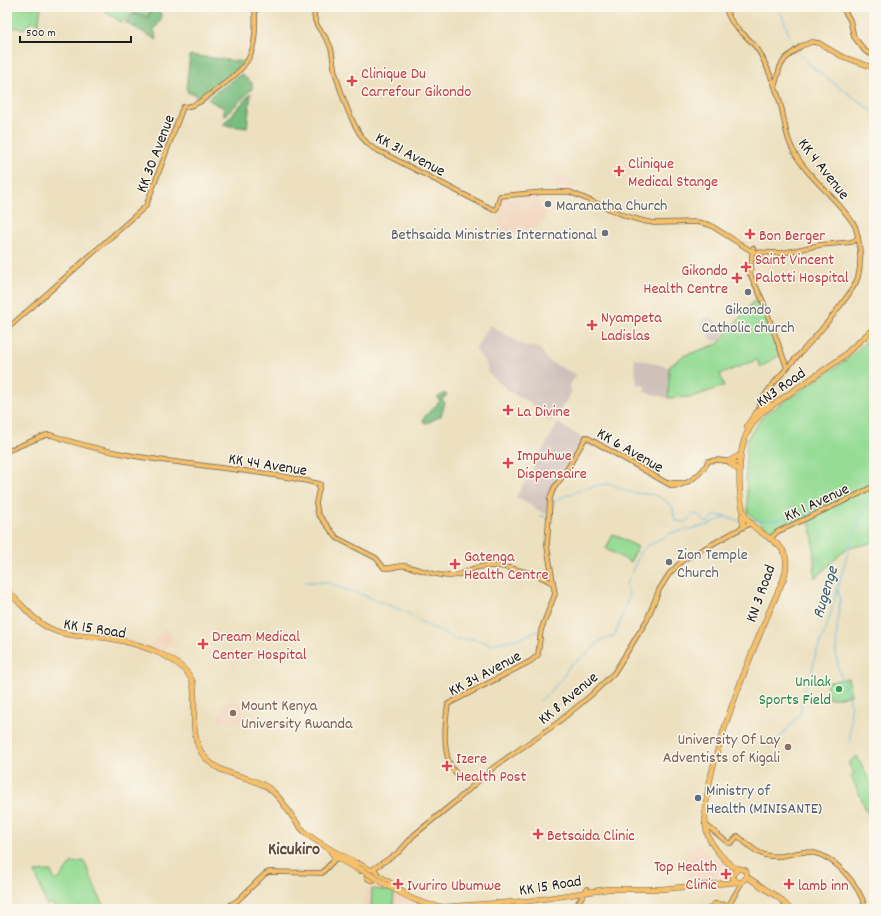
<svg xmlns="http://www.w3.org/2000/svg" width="881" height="916" viewBox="0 0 881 916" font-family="Dekko,sans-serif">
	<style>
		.built { fill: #f2d4be }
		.industrial { fill: #cfc0ba }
		.green { fill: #96dc95; stroke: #597c58 }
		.forest { fill: #78bc7e; stroke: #4a6c4d }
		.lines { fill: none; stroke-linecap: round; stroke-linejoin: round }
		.stream { stroke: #68bbe4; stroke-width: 1 }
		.major-casing { stroke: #656155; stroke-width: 5.5 }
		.highway-casing { stroke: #656155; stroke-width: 6 }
		.major { stroke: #f6c06b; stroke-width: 4 }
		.highway { stroke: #f6c06b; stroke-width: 5 }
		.highway-bridge-casing { stroke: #656155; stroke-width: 6; stroke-linecap: butt }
		.highway-bridge { stroke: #f6c06b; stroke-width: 5 }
		.health-dot { fill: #e0444e; stroke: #fbf7ec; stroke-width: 1.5 }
		.worship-dot { fill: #6b7280; stroke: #fbf7ec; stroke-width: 1.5 }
		.leisure-dot { fill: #2e9e5b; stroke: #fbf7ec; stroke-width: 1.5 }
		.education-dot { fill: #8d6e63; stroke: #fbf7ec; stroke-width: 1.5 }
		.service-dot { fill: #5c6f8a; stroke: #fbf7ec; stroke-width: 1.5 }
		.labels { text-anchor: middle; stroke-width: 3; stroke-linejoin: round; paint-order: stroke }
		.health-label { font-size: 16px; fill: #be3a42; stroke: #fbf7ec; text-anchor: start }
		.street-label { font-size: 16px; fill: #1c1c1c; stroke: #fbf7ec }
		.worship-label { font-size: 16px; fill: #5b616d; stroke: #fbf7ec; text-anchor: start }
		.leisure-label { font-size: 16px; fill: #27864d; stroke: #fbf7ec; text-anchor: end }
		.education-label { font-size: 16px; fill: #785e54; stroke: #fbf7ec; text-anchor: start }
		.service-label { font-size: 16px; fill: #4e5e75; stroke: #fbf7ec; text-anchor: start }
		.water-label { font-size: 17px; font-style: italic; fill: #3a5c6c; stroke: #fbf7ec }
		.quarter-label { font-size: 18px; font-weight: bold; fill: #5f4f40; stroke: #fbf7ec }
	</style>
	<rect width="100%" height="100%" fill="#fbf7ec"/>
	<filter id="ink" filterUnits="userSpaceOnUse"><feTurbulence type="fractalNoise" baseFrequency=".025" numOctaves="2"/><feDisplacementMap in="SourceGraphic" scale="8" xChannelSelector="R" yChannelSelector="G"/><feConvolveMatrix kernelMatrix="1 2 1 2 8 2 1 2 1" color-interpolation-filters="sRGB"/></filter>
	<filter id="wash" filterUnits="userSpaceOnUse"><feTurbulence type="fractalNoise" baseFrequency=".012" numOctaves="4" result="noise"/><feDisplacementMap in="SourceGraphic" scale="16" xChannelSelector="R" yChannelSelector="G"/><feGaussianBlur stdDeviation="0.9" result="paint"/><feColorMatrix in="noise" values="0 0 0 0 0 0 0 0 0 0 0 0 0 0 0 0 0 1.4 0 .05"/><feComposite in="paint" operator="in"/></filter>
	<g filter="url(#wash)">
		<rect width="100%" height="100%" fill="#ece0bf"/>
		<!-- built -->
		<g class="built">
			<path d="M556 176H560L576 184 573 190 549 189Z"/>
			<path d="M535 195 547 218 528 233 498 236 501 200Z"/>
			<path d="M166 628 173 639 160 653 147 648Z"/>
			<path d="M227 699 242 704V706L246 708 243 715 247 717 245 722 232 723 217 721Z"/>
			<path d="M700 844 712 861 719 856 729 866 732 872 729 878 689 880 685 849Z"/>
			<path d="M380 884 409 901 422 906 435 908 512 904V909H361L368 889Z"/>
		</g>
		<!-- industrial -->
		<g class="industrial">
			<path d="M711 317 727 331 720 340 713 341 701 325 702 319Z"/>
			<path d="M490 325 526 347H535L541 350 548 361 577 375 572 382H570L569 388 572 391 557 416 554 414 549 421 528 401 513 394 488 373 486 363 475 349Z"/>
			<path d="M634 358 668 367 667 398 644 392 645 386 637 384Z"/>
			<path d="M558 423 583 439 553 487 547 515 516 497Z"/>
		</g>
		<!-- green -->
		<g class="green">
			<path d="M7 7H41L38 27 33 21 23 29 7 26 8 21Z"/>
			<path d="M109 7H164L160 11 153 8 148 15 131 13 122 22 105 12Z"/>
			<path d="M759 295 780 355 761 367 757 360 720 374 724 386 692 397 668 398 669 367 683 356 718 344Z"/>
			<path d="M874 334V540L871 543 846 549 815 578 813 538 809 520 801 519 771 532 748 513 745 463 747 439 763 416 845 361Z"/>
			<path d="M613 534 638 547 630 562 606 549Z"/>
			<path d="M848 678 851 695 829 699 826 683Z"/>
			<path d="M857 756 874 789 873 816 868 814 851 776 854 774 848 763Z"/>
			<path d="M84 861 98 894 106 909H55L52 903 47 906 35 872 51 871 55 881 60 878 71 863Z"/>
			<path d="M372 889 394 891 393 909H371Z"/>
		</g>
		<!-- forest -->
		<g class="forest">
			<path d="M153 9 160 12 162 18 154 30 157 40 125 22 132 14 148 17Z"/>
			<path d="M190 55 245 62 238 71 199 101 193 93H188L186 88Z"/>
			<path d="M241 74 252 83V89L224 117V108L210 101 208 98Z"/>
			<path d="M251 93 247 128 223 125Z"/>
			<path d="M445 393 447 395 442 399 445 403 441 416 427 423 423 422 424 417 440 401 437 398Z"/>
		</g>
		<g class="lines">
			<!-- stream -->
			<g class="stream">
				<path d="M776 7 782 15 795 50"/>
				<path d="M798 52 813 68 874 112"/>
				<path d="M872 485 871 480 874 479"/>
				<path d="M564 497C577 490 591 486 606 484 612 483 621 489 626 491 646 497 654 489 673 507L674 518 676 521 686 522 694 514 699 515 705 522H708L716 515 726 517"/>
				<path d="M540 516 547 517"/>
				<path d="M550 518 553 517 554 501 563 497"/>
				<path d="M752 520C787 523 821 512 852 494 858 490 864 485 870 482"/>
				<path d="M631 574 640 553 644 548 671 533 708 525 726 517 740 521"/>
				<path d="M305 582H329L338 587 359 593"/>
				<path d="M838 590 840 600 838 616 836 651 838 668 851 706 850 742"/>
				<path d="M361 594 408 613 417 620 433 628"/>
				<path d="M434 628 455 639H474L490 644 521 638 534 632 540 631"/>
				<path d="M540 701 561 680 570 665 582 658 601 640 612 637 616 633 629 596 626 584 629 578"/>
				<path d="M800 714 804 687 811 677 815 656 826 629 849 548 873 488"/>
				<path d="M767 746 777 741 799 715"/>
			</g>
		</g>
	</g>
	<g filter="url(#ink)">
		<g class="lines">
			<!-- major casing -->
			<g class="major-casing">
				<g id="major">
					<path d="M314 7C313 31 324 29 331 48 333 56 333 64 335 72 341 93 355 137 373 148L494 210 496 209 497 207"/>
					<path d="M726 7C729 29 752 36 761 55 769 71 777 89 781 106 785 121 785 136 793 150 808 179 838 198 855 226 860 240 862 262 858 277 855 287 847 297 840 306 822 331 800 353 779 377 770 388 759 400 758 413"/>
					<path d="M842 7 850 20 854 37 865 51 874 56"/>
					<path d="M775 85 780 67 785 59 801 46 812 42 819 43 841 56 874 68"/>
					<path d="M497 207 500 196 544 192H570L626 216 643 221 654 223 697 222 710 225 753 252 782 253 820 245 852 242 858 238"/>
					<path d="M753 248 750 274 762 299 787 368"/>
					<path d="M7 329 146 206 183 107C195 107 204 99 213 92 251 65 257 55 255 7"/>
					<path d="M7 451 46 435H51C138 466 231 463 320 484L316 503 318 514 337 538 376 558 384 568C391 569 398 565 405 566 420 569 435 576 450 576 462 576 468 569 479 567 499 563 535 572 552 583"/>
					<path d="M667 483H683"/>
					<path d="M770 539 777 532 857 495 874 486"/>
					<path d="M479 780C473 778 466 779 460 776 440 764 445 723 448 704L531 661 538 655 541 630 555 594 547 546 550 498 554 488 563 476 586 437 672 486C685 487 704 473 708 461L718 460 740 463"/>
					<path d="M705 824 728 843H731L738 836C746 843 754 852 765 855 779 859 791 853 804 852 833 851 859 885 866 909"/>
					<path d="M373 869 399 852 414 835 456 801 494 767 556 724 590 696 614 673 647 620 659 590 669 574 683 560 751 523"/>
					<circle cx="372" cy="875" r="5.5"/>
					<path d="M224 909 238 900 265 874 269 872 322 873 337 857"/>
					<path d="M574 909 587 889"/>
					<path d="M708 909 714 904 729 905 742 882"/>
				</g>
			</g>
			<!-- highway casing -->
			<g class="highway-casing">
				<g id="highway">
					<path d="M747 426 756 413 769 403"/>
					<path d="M729 461 738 456"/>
					<path d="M730 463 737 469"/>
					<path d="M742 516 743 524"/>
					<path d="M7 591C23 604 33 622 53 630 71 638 94 635 113 639 137 643 185 658 193 683 197 706 189 730 201 752 217 777 244 773 267 787 285 799 291 820 306 833 321 846 342 855 359 865"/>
					<path d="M331 852 334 856 360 871"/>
					<path d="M357 863 370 870"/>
					<path d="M738 869 733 874V878L737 882H742L747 877 746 871C742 868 737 869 732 866 724 860 713 847 709 838 688 795 763 625 784 578 795 539 763 542 747 519 737 504 738 458 744 441 747 430 754 421 761 413L840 359 874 328"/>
					<path d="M378 875 406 893"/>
					<path d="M747 877 779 898 790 909"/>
					<path d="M387 885C405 896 423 906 445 907L529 901 608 889H662L737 882"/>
				</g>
			</g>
			<!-- major -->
			<use href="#major" class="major"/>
			<!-- highway -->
			<use href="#highway" class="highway"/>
			<!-- highway-bridge casing -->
			<g class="highway-bridge-casing">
				<path id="highway-bridge" d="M357 867 387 885"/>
			</g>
			<!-- highway-bridge -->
			<use href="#highway-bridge" class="highway-bridge"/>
		</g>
	</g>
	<!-- markers -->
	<g class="health-dot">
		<path d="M350 75h4v4h4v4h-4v4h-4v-4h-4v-4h4z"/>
		<path d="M617 165h4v4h4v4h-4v4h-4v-4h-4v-4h4z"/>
		<path d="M748 228h4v4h4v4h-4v4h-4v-4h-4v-4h4z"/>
		<path d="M744 261h4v4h4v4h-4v4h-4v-4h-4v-4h4z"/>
		<path d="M735 272h4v4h4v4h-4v4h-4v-4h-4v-4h4z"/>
		<path d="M590 319h4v4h4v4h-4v4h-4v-4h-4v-4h4z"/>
		<path d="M506 404h4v4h4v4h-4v4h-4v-4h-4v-4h4z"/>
		<path d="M506 457h4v4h4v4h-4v4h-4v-4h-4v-4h4z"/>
		<path d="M453 558h4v4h4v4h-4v4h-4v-4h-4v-4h4z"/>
		<path d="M201 638h4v4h4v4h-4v4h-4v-4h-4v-4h4z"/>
		<path d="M445 760h4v4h4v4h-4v4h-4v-4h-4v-4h4z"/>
		<path d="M536 828h4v4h4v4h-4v4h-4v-4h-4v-4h4z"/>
		<path d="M724 868h4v4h4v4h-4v4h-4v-4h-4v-4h4z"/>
		<path d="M396 878h4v4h4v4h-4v4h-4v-4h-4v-4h4z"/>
		<path d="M787 878h4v4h4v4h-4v4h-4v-4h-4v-4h4z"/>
	</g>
	<g class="worship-dot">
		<circle cx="548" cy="204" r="4"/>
		<circle cx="605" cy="233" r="4"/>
		<circle cx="748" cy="292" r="4"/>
		<circle cx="669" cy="562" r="4"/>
	</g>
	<circle class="leisure-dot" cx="839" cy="689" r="4"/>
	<g class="education-dot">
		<circle cx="233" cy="713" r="4"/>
		<circle cx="788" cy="747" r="4"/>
	</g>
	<circle class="service-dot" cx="698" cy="798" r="4"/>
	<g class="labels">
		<!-- health labels -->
		<g class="health-label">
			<text x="361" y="78">Clinique Du<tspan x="361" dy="18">Carrefour Gikondo</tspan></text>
			<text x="628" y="168">Clinique<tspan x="628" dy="18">Medical Stange</tspan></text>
			<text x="759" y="240">Bon Berger</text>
			<text x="755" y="264">Saint Vincent<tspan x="755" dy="18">Palotti Hospital</tspan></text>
			<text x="728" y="275" text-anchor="end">Gikondo<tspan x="728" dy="18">Health Centre</tspan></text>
			<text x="601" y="322">Nyampeta<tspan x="601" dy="18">Ladislas</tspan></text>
			<text x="517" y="416">La Divine</text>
			<text x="517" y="460">Impuhwe<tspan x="517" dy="18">Dispensaire</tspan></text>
			<text x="464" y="561">Gatenga<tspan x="464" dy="18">Health Centre</tspan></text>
			<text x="212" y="641">Dream Medical<tspan x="212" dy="18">Center Hospital</tspan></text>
			<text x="456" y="763">Izere<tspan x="456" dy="18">Health Post</tspan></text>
			<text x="547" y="840">Betsaida Clinic</text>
			<text x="717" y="871" text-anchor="end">Top Health<tspan x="717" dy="18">Clinic</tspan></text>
			<text x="407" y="890">Ivuriro Ubumwe</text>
			<text x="798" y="890">lamb inn</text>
		</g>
		<!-- street labels -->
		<g class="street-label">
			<text transform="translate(154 153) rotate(-69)" y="6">KK 30 Avenue</text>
			<text transform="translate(411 153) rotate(28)" y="6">KK 31 Avenue</text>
			<text transform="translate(825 168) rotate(52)" y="6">KK 4 Avenue</text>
			<text transform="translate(780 386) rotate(-35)" y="6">KN3 Road</text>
			<text transform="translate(631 449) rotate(30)" y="6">KK 6 Avenue</text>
			<text transform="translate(268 463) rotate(9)" y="6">KK 44 Avenue</text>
			<text transform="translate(816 501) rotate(-25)" y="6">KK 1 Avenue</text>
			<text transform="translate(759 593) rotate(-70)" y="6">KN 3 Road</text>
			<text transform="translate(95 627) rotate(9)" y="6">KK 15 Road</text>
			<text transform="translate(484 672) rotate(-28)" y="6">KK 34 Avenue</text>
			<text transform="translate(567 697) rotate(-40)" y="6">KK 8 Avenue</text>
			<text transform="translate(550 884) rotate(-9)" y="6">KK 15 Road</text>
		</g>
		<!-- worship labels -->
		<g class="worship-label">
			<text x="556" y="210">Maranatha Church</text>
			<text x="597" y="239" text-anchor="end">Bethsaida Ministries International</text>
			<text x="748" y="314" text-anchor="middle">Gikondo<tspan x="748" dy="18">Catholic church</tspan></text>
			<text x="677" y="559">Zion Temple<tspan x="677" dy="18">Church</tspan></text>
		</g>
		<!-- leisure labels -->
		<g class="leisure-label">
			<text x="831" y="686">Unilak<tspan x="831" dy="18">Sports Field</tspan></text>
		</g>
		<!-- education labels -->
		<g class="education-label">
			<text x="241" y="710">Mount Kenya<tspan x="241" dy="18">University Rwanda</tspan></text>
			<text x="780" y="744" text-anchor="end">University Of Lay<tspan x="780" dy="18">Adventists of Kigali</tspan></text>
		</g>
		<!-- service labels -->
		<g class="service-label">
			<text x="706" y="795">Ministry of<tspan x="706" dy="18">Health (MINISANTE)</tspan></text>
		</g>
		<!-- water labels -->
		<g class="water-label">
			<text transform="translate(824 592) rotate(-73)" y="6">Rugenge</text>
		</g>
		<!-- quarter labels -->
		<g class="quarter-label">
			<text x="294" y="854">Kicukiro</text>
		</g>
	</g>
	<!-- margin -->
	<rect width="881" height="916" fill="none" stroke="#fbf7ec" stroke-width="24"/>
	<!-- scale -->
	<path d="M20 36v6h111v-6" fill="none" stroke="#1c1c1c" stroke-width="2"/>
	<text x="26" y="36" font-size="12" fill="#1c1c1c" stroke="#fbf7ec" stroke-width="3" paint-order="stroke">500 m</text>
</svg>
